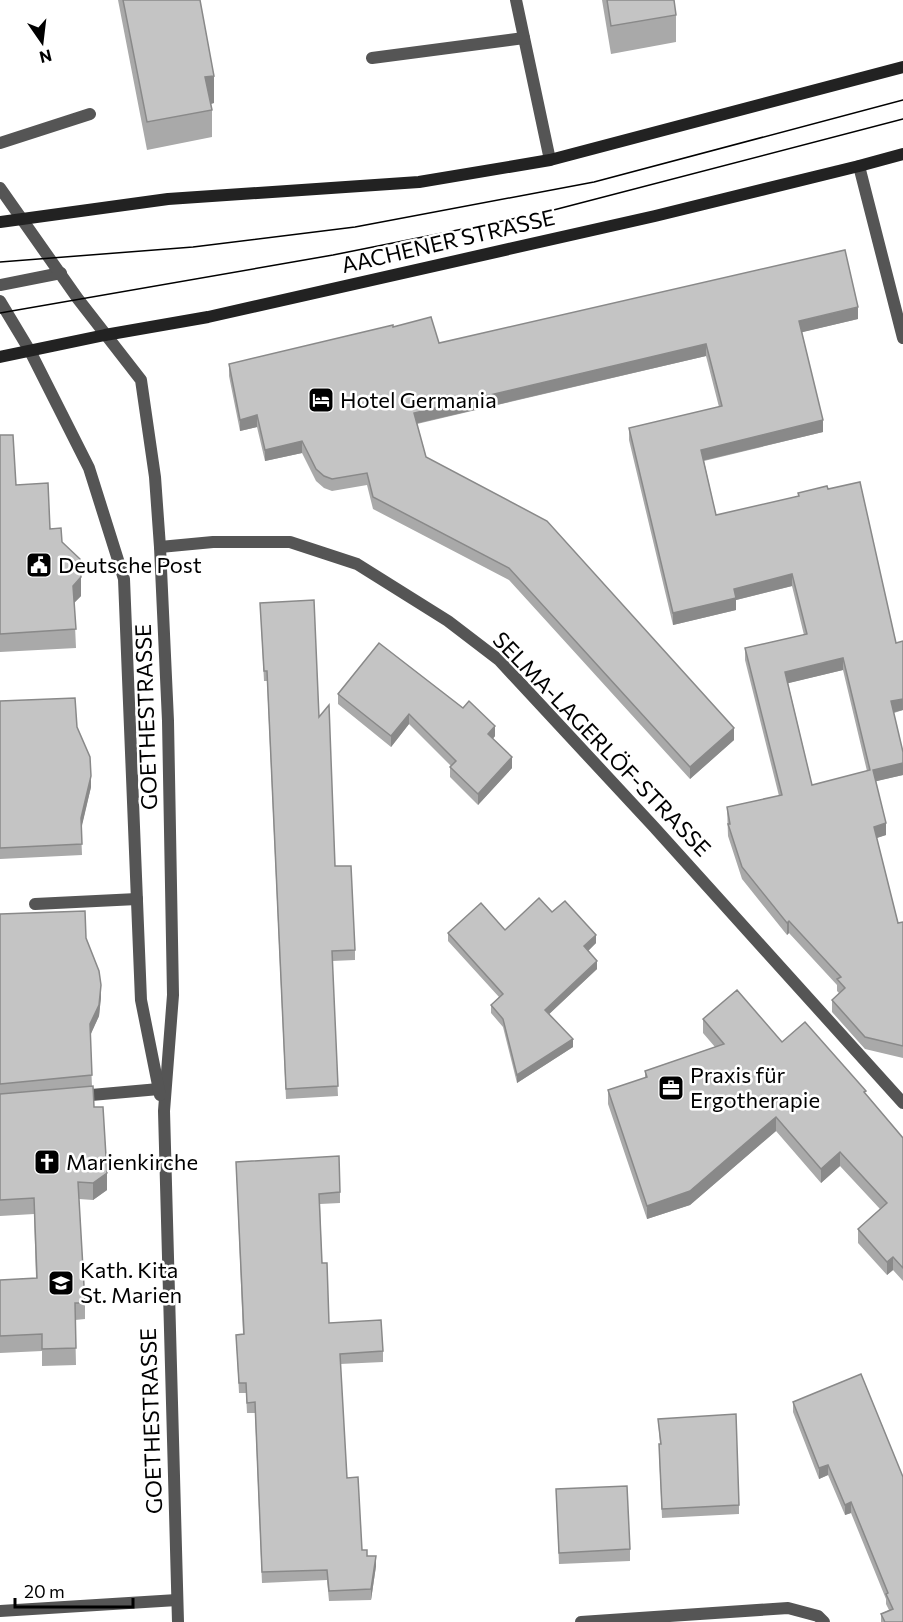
<svg xmlns="http://www.w3.org/2000/svg" width="903" height="1622" viewBox="0 0 903 1622" font-family="Commissioner,sans-serif">
	<style>
		.lines { fill: none; stroke-linecap: round; stroke-linejoin: round }
		.service { stroke: #555; stroke-width: 12 }
		.minor { stroke: #555; stroke-width: 12 }
		.tertiary { stroke: #555; stroke-width: 12 }
		.secondary { stroke: #222; stroke-width: 12 }
		.tram { stroke: #000; stroke-width: 1.5 }
		.wall { fill: #a9a9a9; fill-rule: evenodd }
		.shaded-wall { fill: #898989 }
		.building { fill: #c4c4c4; stroke: #898989; stroke-width: 1.5; fill-rule: evenodd }
		.labels { text-anchor: middle; stroke-width: 5; stroke-linejoin: round; paint-order: stroke }
		.street-label { font-size: 22px; fill: #000; stroke: #fff }
		.poi-label { font-size: 22px; fill: #000; stroke: #fff; text-anchor: start }
	</style>
	<rect width="100%" height="100%" fill="#fff"/>
	<g class="lines">
		<!-- service -->
		<g class="service">
			<path d="M516 0 550 160"/>
			<path d="M372 58 524 38"/>
			<path d="M0 143 90 114"/>
			<path d="M859 166 903 338"/>
			<path d="M0 285 61 273"/>
			<path d="M35 904 137 899"/>
			<path d="M80 1096 159 1089"/>
		</g>
		<!-- minor -->
		<g class="minor">
			<path d="M160 547 213 542H290L357 564 448 621 499 660 654 827 903 1103"/>
			<path d="M0 1611 177 1600"/>
			<path d="M581 1622 788 1608 818 1616 824 1622"/>
		</g>
		<!-- tertiary -->
		<g class="tertiary">
			<path d="M0 188 78 299 141 380 155 477 160 547 168 721 173 995 164 1111 178 1622"/>
			<path d="M0 301 30 351 89 468 124 579 141 1000 160 1095"/>
		</g>
		<!-- secondary -->
		<g class="secondary">
			<path d="M0 222 168 199 419 182 550 160 903 67"/>
			<path d="M0 357 105 335 208 317 655 216 859 166 903 154"/>
		</g>
		<!-- tram -->
		<g class="tram">
			<path d="M0 262 193 247 355 227 594 182 903 100"/>
			<path d="M0 313 333 255 542 213 903 119"/>
		</g>
	</g>
	<!-- wall -->
	<g class="wall">
		<path d="M118 0H200L214 103 211 104 212 110V137L147 150Z"/>
		<path d="M602 0H674L676 15V42L611 54Z"/>
		<path d="M858 319 802 332 823 432 704 461 716 515 798 497V493L828 489 896 643 903 641V710L894 713 903 775 876 781 886 835 876 838 898 923 903 922V1058L865 1049 832 1012V1000L839 993 837 991V985L789 933 787 935 742 879 728 836 727 807 779 796 745 660V648L804 635 792 586 736 600V610L673 625 629 440V428L719 407 706 356 417 424 426 457 734 740 690 779 509 580 373 509 367 485 332 491 324 488 316 481 302 453 265 461 257 427 240 431 229 376V364L393 327 439 343ZM843 670 867 771 812 785 788 683Z"/>
		<path d="M0 435 16 485 62 542 81 596 74 603 76 648 0 652Z"/>
		<path d="M260 603 319 717 335 866 355 950V960L332 961 338 1096 286 1099 267 681H264Z"/>
		<path d="M338 694 463 708 495 736 493 739 512 768 478 805 450 777V767L451 766 409 724 391 747 338 704Z"/>
		<path d="M0 701 77 727 91 787 81 828 82 855 0 859Z"/>
		<path d="M552 912 596 943 588 951 597 969 549 1014 573 1047 517 1083 503 1027 491 1013V1005L499 997 448 941V933L505 930Z"/>
		<path d="M0 914 86 938 101 997 99 1016 90 1035 92 1087 94 1107 107 1190 93 1200 79 1199 85 1303V1319L75 1320 76 1365 42 1366V1351L0 1353V1280L36 1278 34 1214 0 1216Z"/>
		<path d="M703 1019 782 1042 866 1094 903 1138V1281L893 1270 887 1275 858 1243V1229L880 1209 840 1166 821 1183 776 1131 690 1205 647 1219 608 1104V1090L645 1078V1071L715 1047 703 1033Z"/>
		<path d="M236 1162 340 1192V1203L320 1204 322 1263 329 1323 383 1351V1362L340 1364 347 1478 362 1550 376 1566 371 1600 329 1601 327 1580 262 1583 255 1413H247L246 1393H239L236 1335 243 1334Z"/>
		<path d="M861 1374 903 1622H881V1614L889 1610 886 1604V1599L851 1513 845 1515 828 1475 819 1479 793 1412V1402Z"/>
		<path d="M658 1419 739 1505V1514L662 1518 659 1454 660 1444Z"/>
		<path d="M556 1489 630 1549V1561L559 1564Z"/>
	</g>
	<!-- shaded-wall -->
	<g class="shaded-wall">
		<path d="M214 76V103L205 105V77Z"/>
		<path d="M858 307V319L799 333V321Z"/>
		<path d="M706 344V356L414 424V413Z"/>
		<path d="M257 415V427L240 431V420Z"/>
		<path d="M823 420V432L701 461V450Z"/>
		<path d="M302 441V453L265 461V450Z"/>
		<path d="M792 574V586L736 600V610L673 625V613L734 589Z"/>
		<path d="M81 577V596L73 604V586Z"/>
		<path d="M843 658V670L785 684V672Z"/>
		<path d="M903 699V710L891 713V701Z"/>
		<path d="M409 714V724L391 747V736Z"/>
		<path d="M495 726V736L488 744V734Z"/>
		<path d="M734 728V740L690 779V767Z"/>
		<path d="M512 757V768L478 805V794Z"/>
		<path d="M903 763V775L873 782V770Z"/>
		<path d="M91 776V787L81 830V818Z"/>
		<path d="M886 823V835L874 839V827Z"/>
		<path d="M789 921V933L787 935V923Z"/>
		<path d="M596 935V943L584 955V946Z"/>
		<path d="M597 961V969L545 1018V1010Z"/>
		<path d="M101 985V997L99 1016 90 1036V1024Z"/>
		<path d="M573 1039V1047L517 1083V1075Z"/>
		<path d="M776 1117V1131L690 1205 647 1219V1206Z"/>
		<path d="M840 1152V1166L821 1183V1169Z"/>
		<path d="M107 1173V1190L93 1200V1183Z"/>
		<path d="M893 1257V1270L887 1275V1262Z"/>
		<path d="M828 1465V1475L819 1479V1468Z"/>
		<path d="M851 1502V1513L845 1515V1505Z"/>
		<path d="M376 1556V1566L371 1600V1589Z"/>
	</g>
	<!-- building -->
	<g class="building">
		<path d="M123 0H200L214 76 205 77 212 110 147 122Z"/>
		<path d="M607 0H674L676 15 611 26Z"/>
		<path d="M845 250 858 307 799 321 823 420 701 450 716 515 799 496 798 493 827 486 828 489 860 482 896 643 903 641V699L891 701 903 752V763L873 770 886 823 874 827 898 923 903 922V1046L865 1037 832 1000 845 988 837 979 841 977 789 921 787 923 742 867 728 824H730L727 807 782 795 745 648 807 634 792 574 734 589 736 598 673 613 629 428 722 406 706 344 414 413 426 457 547 521 734 728 690 767 509 568 373 497 367 473 332 479 324 476 316 469 302 441 265 450 257 415 240 420 229 364 393 325V327L431 317 439 343ZM843 658 870 770 812 785 785 672Z"/>
		<path d="M0 435H13L16 485 48 483 50 529 61 528 62 542 80 559 81 577 73 586 76 629 0 634Z"/>
		<path d="M314 600 319 717 329 705 335 866H351L355 950 332 951 338 1086 286 1089 267 671H264L260 603Z"/>
		<path d="M379 643 463 708 469 701 495 726 488 734 512 757 478 794 450 767 456 761 409 714 391 736 338 694Z"/>
		<path d="M75 698 77 727 90 757 91 776 81 818 82 844 0 848V701Z"/>
		<path d="M539 898 552 912 565 901 596 935 584 946 597 961 545 1010 573 1039 517 1075 503 1019 491 1005 503 994 448 933 481 903 505 930Z"/>
		<path d="M85 911 86 938 99 971 101 985 99 1005 90 1024 92 1075 0 1084V914Z"/>
		<path d="M737 990 782 1042 805 1022 866 1091 864 1092 903 1138V1268L893 1257 887 1262 858 1229 887 1203 840 1152 821 1169 776 1117 690 1191 647 1206 608 1090 647 1077 645 1071 724 1044 703 1019Z"/>
		<path d="M93 1086 94 1107H103L107 1173 93 1183 78 1182 85 1303H75L76 1348 42 1349V1334L0 1336V1280L37 1278 34 1198 0 1200V1094Z"/>
		<path d="M339 1156 340 1192 319 1194 322 1263H327L329 1323 381 1320 383 1351 340 1354 347 1478 358 1477 362 1550H367V1556H376L371 1589 329 1591 327 1570 262 1572 255 1402 247 1403 246 1383H239L236 1335 244 1334 236 1162Z"/>
		<path d="M861 1374 903 1477V1622H885L881 1614 893 1609 886 1594 888 1593 851 1502 845 1505 828 1465 819 1468 793 1402Z"/>
		<path d="M736 1414 739 1505 662 1509 659 1444H661L658 1419Z"/>
		<path d="M627 1486 630 1549 559 1553 556 1489Z"/>
	</g>
	<!-- icons -->
	<defs>
		<g id="hotel-square" transform="scale(1.35)"><rect x="-9" y="-9" width="18" height="18" rx="4" fill="#000" stroke="#fff"/><path d="M-6-4.5h1.5V1H6V5H4.5V3h-9V5H-6ZM-4 0a1.8 1.8 0 1 1 3.6 0ZM.5 0V-2.5h3Q6-2.5 6 0Z" fill="#fff"/></g>
		<g id="civic-square" transform="scale(1.35)"><rect x="-9" y="-9" width="18" height="18" rx="4" fill="#000" stroke="#fff"/><path d="M-.6-6.5H3V-4.5H.6V-3L4-1V1h2V6H-6V1h2V-1L-.6-3ZM-1.2 2.5V6h2.4V2.5Z" fill="#fff"/></g>
		<g id="office-square" transform="scale(1.35)"><rect x="-9" y="-9" width="18" height="18" rx="4" fill="#000" stroke="#fff"/><path d="M-6-3h4V-5.5h4V-3h4V5H-6ZM-1-4.5V-3h2v-1.5ZM-6 0V1H6V0Z" fill="#fff"/></g>
		<g id="church-square" transform="scale(1.35)"><rect x="-9" y="-9" width="18" height="18" rx="4" fill="#000" stroke="#fff"/><path d="M-1.2-6h2.4v3.5h3.3v2.4h-3.3V6h-2.4V-.1h-3.3v-2.4h3.3Z" fill="#fff"/></g>
		<g id="school-square" transform="scale(1.35)"><rect x="-9" y="-9" width="18" height="18" rx="4" fill="#000" stroke="#fff"/><path d="M0-5L7-2L0 1L-7-2ZM-4 1L0 2.5L4 1V4Q0 6-4 4Z" fill="#fff"/></g>
	</defs>
	<g fill-rule="evenodd">
		<use href="#hotel-square" x="321" y="400"/>
		<use href="#civic-square" x="39" y="565"/>
		<use href="#office-square" x="671" y="1088"/>
		<use href="#church-square" x="47" y="1162"/>
		<use href="#school-square" x="61" y="1283"/>
	</g>
	<g class="labels">
		<!-- street labels -->
		<g class="street-label">
			<text transform="translate(448 241) rotate(-13)" y="8">AACHENER STRASSE</text>
			<text transform="translate(146 717) rotate(-92)" y="8">GOETHESTRASSE</text>
			<text transform="translate(602 744) rotate(46)" y="8">SELMA-LAGERLÖF-STRASSE</text>
			<text transform="translate(151 1421) rotate(-92)" y="8">GOETHESTRASSE</text>
		</g>
		<!-- poi labels -->
		<g class="poi-label">
			<text x="340" y="408">Hotel Germania</text>
			<text x="58" y="573">Deutsche Post</text>
			<text x="690" y="1083">Praxis für<tspan x="690" dy="25">Ergotherapie</tspan></text>
			<text x="66" y="1170">Marienkirche</text>
			<text x="80" y="1278">Kath. Kita<tspan x="80" dy="25">St. Marien</tspan></text>
		</g>
	</g>
	<!-- north arrow -->
	<g transform="translate(42 42) rotate(166)" stroke="#ffffff" stroke-width="4.5" paint-order="stroke">
	<path d="M0-4.5L10 22L0 15L-10 22Z" fill="#000000"/>
	<text y="-9" font-size="16" font-weight="bold" text-anchor="middle" fill="#000000">N</text>
	</g>
	<!-- scale -->
	<path d="M15 1598v9h118v-9" fill="none" stroke="#000000" stroke-width="3"/>
	<text x="24" y="1598" font-size="18" fill="#000000" stroke="#ffffff" stroke-width="4.5" paint-order="stroke">20 m</text>
</svg>
